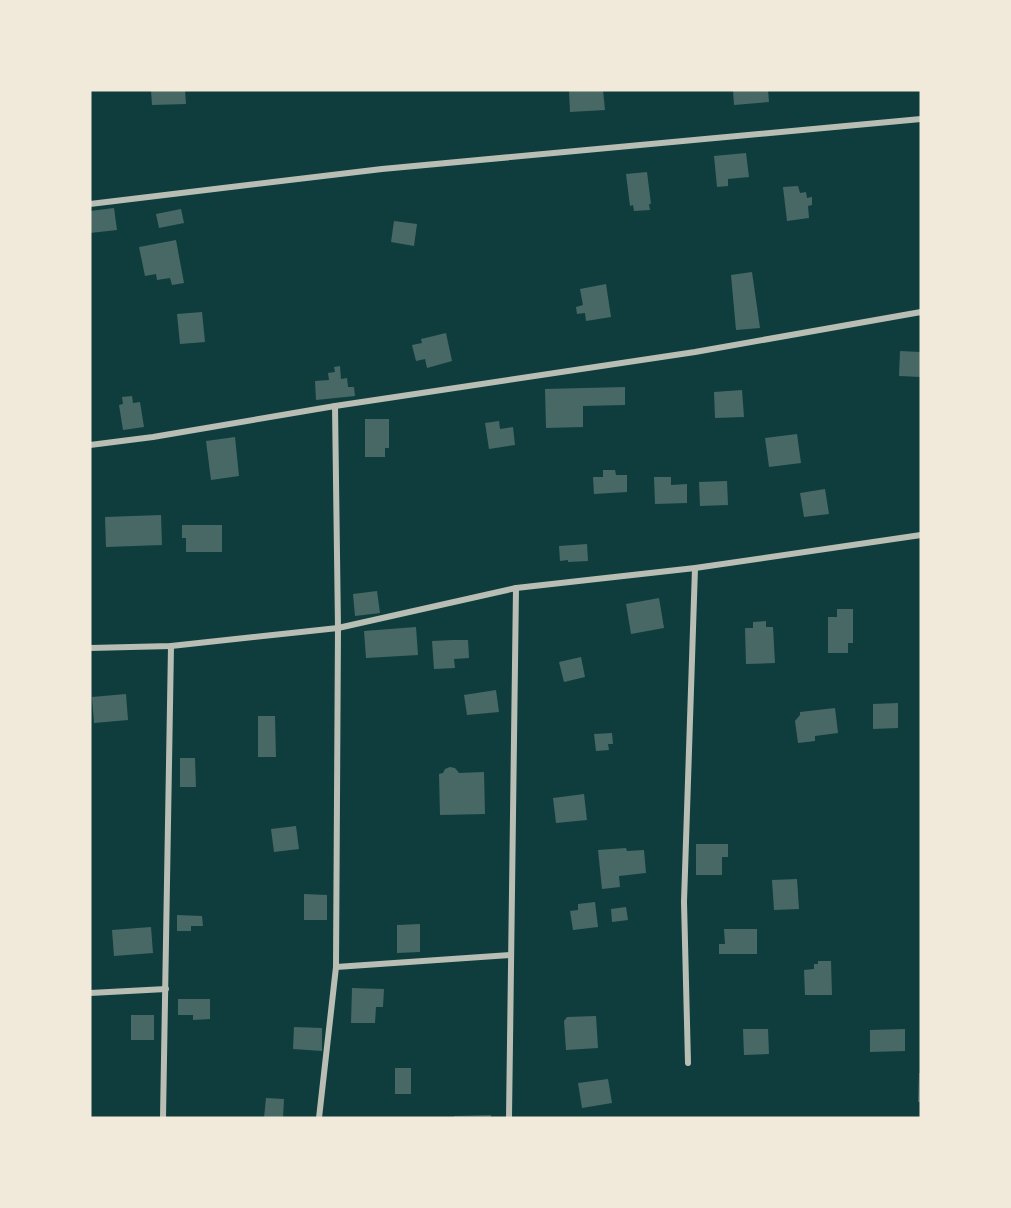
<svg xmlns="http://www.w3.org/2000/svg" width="1011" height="1208" viewBox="0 0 1011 1208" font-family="Overpass,sans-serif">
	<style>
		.building { fill: #486865 }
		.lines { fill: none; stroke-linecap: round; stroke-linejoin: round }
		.minor { stroke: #b8beb3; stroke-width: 6 }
	</style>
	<rect width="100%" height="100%" fill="#0f3d3e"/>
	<!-- building -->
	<g class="building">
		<path d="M151 90H185L186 104 152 105Z"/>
		<path d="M569 90H603L605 110 570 112Z"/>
		<path d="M733 90H768L769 102 734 105Z"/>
		<path d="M746 153 749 177 728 179V186L717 187 714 156Z"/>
		<path d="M647 172 651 204H649L650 210 634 211 633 205 630 206 626 174Z"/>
		<path d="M798 186 800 193 806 192 807 198 812 197V205L808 206 809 218 787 221 783 187Z"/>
		<path d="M114 208 117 230 90 233V211Z"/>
		<path d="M181 209 184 223 159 228 156 214Z"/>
		<path d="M394 221 417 224 414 246 391 242Z"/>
		<path d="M176 240 184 283 172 285 170 278 157 280 156 274 145 276 139 247Z"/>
		<path d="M752 272 760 328 736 330 731 275Z"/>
		<path d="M606 284 611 317 586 321 585 313 577 314 576 307 583 305 580 289Z"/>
		<path d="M202 312 205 342 180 344 177 314Z"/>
		<path d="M446 333 452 361 427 368 425 359 416 361 412 345 422 343 421 339Z"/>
		<path d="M900 351 921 352V377L899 376Z"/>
		<path d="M340 366 341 379 347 378 348 387H354L355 396 316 400 315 381 329 380 328 373 335 372 334 367Z"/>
		<path d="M625 387V405L583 406V427L546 428 545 389Z"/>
		<path d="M742 390 744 417 715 418 714 392Z"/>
		<path d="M132 396 133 403 140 402 144 427 123 430 119 405 123 404 122 397Z"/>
		<path d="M365 419H389V448H385V457H365Z"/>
		<path d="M499 421 500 429 513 427 515 445 489 449 485 423Z"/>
		<path d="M797 434 801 463 769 467 765 438Z"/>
		<path d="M235 437 239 476 211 480 206 441Z"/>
		<path d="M603 470H615L616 475H627V492L594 494 593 477H603Z"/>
		<path d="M654 477H671V485L687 484V503L655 504Z"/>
		<path d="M727 481 728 505 700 506 699 482Z"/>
		<path d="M825 489 829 514 804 517 800 493Z"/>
		<path d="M161 515 162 545 106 547 105 517Z"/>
		<path d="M182 525H222V552H186V538H182Z"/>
		<path d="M587 544 588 561 568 562V560L560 561 559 546Z"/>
		<path d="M377 591 380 613 355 616 353 594Z"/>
		<path d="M659 598 664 628 631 634 626 604Z"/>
		<path d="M837 609H853V643H848V653H828V617H837Z"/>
		<path d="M766 621V627H773L775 663 746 664 745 628H753V622Z"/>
		<path d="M416 627 418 655 366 658 364 631Z"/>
		<path d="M453 640H468L469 658 454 659 455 668 434 669 432 641Z"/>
		<path d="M581 657 585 677 564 682 559 662Z"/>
		<path d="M496 690 499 712 467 715 464 695Z"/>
		<path d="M126 694 128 720 94 723 92 697Z"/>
		<path d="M898 703V728L873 729V704Z"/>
		<path d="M835 708 838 733 815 736V741L798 743 795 721 800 715V712Z"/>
		<path d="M258 716H275L276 757H258Z"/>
		<path d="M612 733 613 744H608L609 750 596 751 594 734Z"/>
		<path d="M180 758H195L196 787H180Z"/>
		<path d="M450 767 455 768 459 773 484 772 485 814 440 815 439 774 443 773 445 769Z"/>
		<path d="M584 794 587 820 556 823 553 798Z"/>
		<path d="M296 826 299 849 274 852 271 829Z"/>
		<path d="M696 844H728V857H722V875H696Z"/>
		<path d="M626 848 627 851 644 850 646 873 619 876 620 887 602 889 598 850Z"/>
		<path d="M797 879 799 909 774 910 772 880Z"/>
		<path d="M304 894 327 895V920H304Z"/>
		<path d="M595 902 598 927 573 930 570 911 578 910V904Z"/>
		<path d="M626 907 628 920 612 922 611 909Z"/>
		<path d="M177 915 202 916 203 926H191V931H177Z"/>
		<path d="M420 924V952L397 953V925Z"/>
		<path d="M151 927 153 953 114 956 112 930Z"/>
		<path d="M724 929H757V954H719V944H725Z"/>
		<path d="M818 961H831L832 995H805L804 970 814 969V964H818Z"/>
		<path d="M352 988 384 989 383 1007H376L375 1023H351Z"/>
		<path d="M178 999H210V1019L193 1020V1015H178Z"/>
		<rect x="131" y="1015" width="23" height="25"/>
		<path d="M596 1016 598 1048 566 1050 564 1021 567 1017Z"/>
		<path d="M294 1027 322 1028V1051L293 1049Z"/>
		<path d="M743 1029H768L769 1054 744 1055Z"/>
		<path d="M905 1029V1051L870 1052V1030Z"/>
		<rect x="395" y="1068" width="16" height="26"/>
		<path d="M919 1073H921V1102H918Z"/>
		<path d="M608 1079 612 1103 582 1108 578 1083Z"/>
		<path d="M266 1098 284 1099 283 1118H264Z"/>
		<path d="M491 1115V1118H454V1116Z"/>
	</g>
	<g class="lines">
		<!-- minor -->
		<g class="minor">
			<path d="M90 204 382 169 921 119"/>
			<path d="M90 445 153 437 335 406 695 352 921 312"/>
			<path d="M90 648 171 646 338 628 516 588 695 568 921 535"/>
			<path d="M336 967 511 955"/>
			<path d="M90 993 166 989"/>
			<path d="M688 1063 684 902 695 568"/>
			<path d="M163 1118 171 646"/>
			<path d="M319 1118 336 967 338 628 335 406"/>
			<path d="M509 1118 516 588"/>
		</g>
	</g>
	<!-- border -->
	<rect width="1011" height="1208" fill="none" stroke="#f1e9da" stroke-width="183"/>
</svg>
